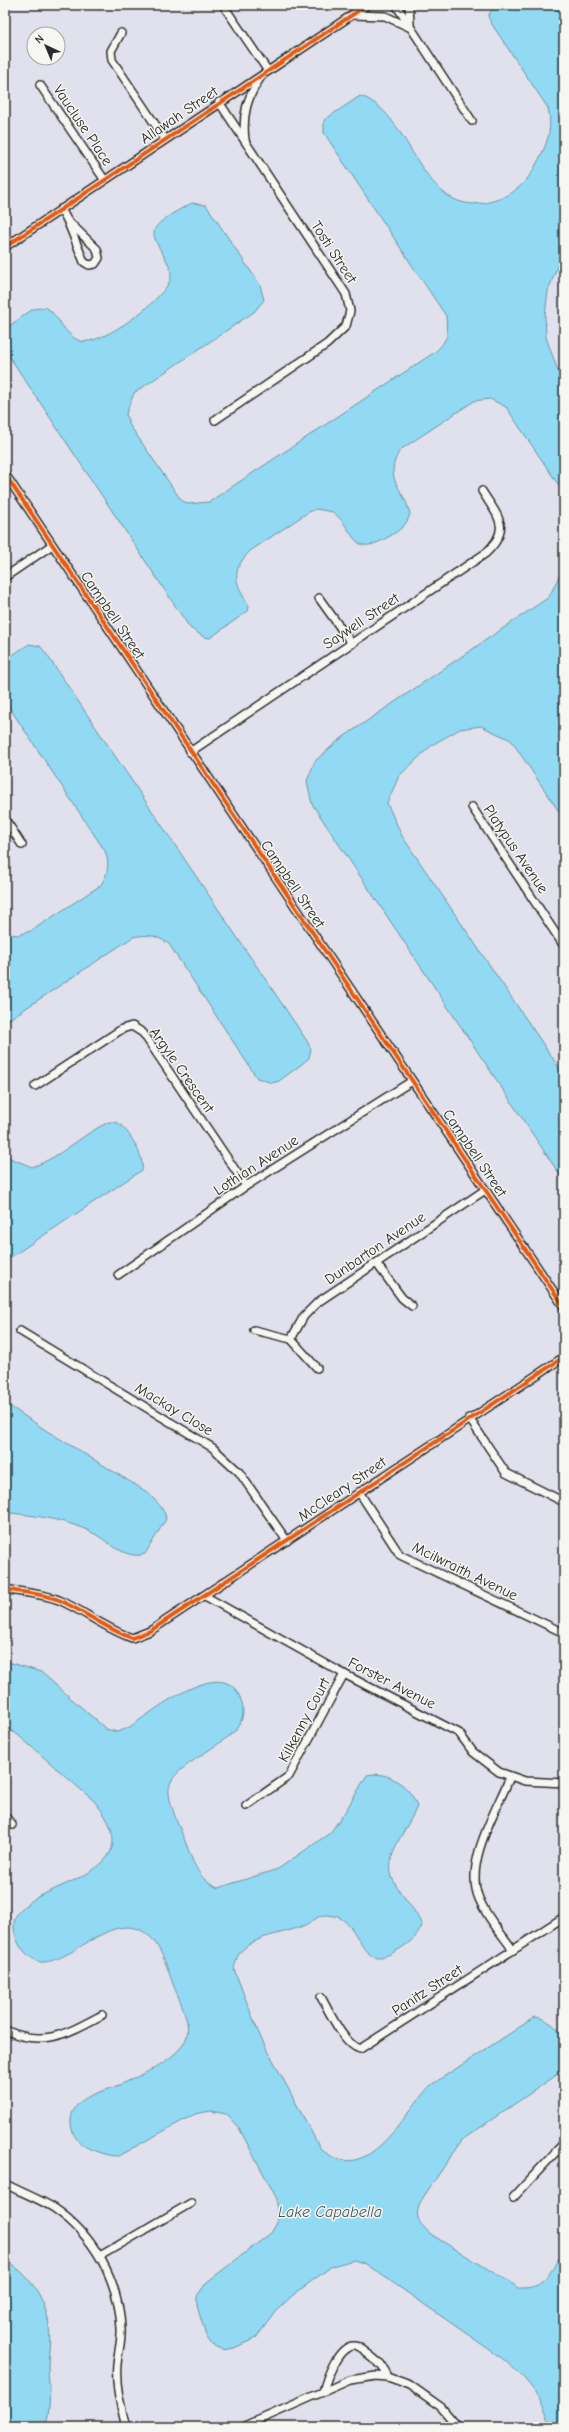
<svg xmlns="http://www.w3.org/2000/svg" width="569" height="2432" viewBox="0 0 569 2432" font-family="'Comic Neue',sans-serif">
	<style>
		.water { fill: #92daf3; stroke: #6994a3 }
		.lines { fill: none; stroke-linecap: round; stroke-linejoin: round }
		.street-casing { stroke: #2b2b2b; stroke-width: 10 }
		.street { stroke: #f6f6f2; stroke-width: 7 }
		.cycleway-casing { stroke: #f6f6f2; stroke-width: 6 }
		.cycleway { stroke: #e8590c; stroke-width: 4 }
		.labels { text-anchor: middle; stroke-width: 3; stroke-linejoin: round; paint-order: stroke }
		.street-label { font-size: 15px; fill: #2b2b2b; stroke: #f6f6f2 }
		.water-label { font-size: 16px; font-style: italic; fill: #45575d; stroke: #f6f6f2 }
	</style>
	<rect width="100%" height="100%" fill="#e1e1ed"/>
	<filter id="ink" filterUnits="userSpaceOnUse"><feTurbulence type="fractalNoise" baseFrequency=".025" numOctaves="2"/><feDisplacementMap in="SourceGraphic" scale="8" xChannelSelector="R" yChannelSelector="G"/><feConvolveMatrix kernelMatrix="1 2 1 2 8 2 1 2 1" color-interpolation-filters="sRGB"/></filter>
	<g filter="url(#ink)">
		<!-- water -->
		<g class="water">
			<path d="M495 5H564V249L548 291 545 315 546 337 558 371 564 381V493L506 407 490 399 474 401 400 450C382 480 404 487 410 514 407 525 400 530 390 536 350 560 358 532 333 512L316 509 307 513 250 551C229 573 236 583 249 607L248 611 210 638 204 637 190 628 5 350V329L33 309 46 307C59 316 65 336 80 341 101 347 167 298 171 277 173 262 152 244 154 232 155 221 183 208 192 203L206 205 260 285 264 300 254 312 134 393 126 414 129 424 181 500 188 504 209 502 435 352 442 345 447 336 446 316 324 133V120L360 96C414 112 419 223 493 201 514 195 528 182 537 163 547 144 553 130 548 108L491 23 488 16Z"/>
			<path d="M564 566V675L559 699 561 713 564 717V819L511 740 481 726 460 729 432 745 399 776 387 803 402 836 564 1075V1181L312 804 307 781 315 761 339 740 549 597Z"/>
			<path d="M29 644 40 646 45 652 307 1041 311 1049 309 1058 302 1064 279 1081 272 1083 257 1078 169 944C156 935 148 934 133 937L5 1022V933L17 935 31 931 101 885C108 873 110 864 105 851L5 701V660Z"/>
			<path d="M109 1122C112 1122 116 1122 118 1123 129 1130 145 1158 142 1170L5 1261V1156L32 1167C60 1158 82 1134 109 1122Z"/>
			<path d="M5 1403 47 1431 147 1492C154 1500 165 1508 166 1519L145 1554C127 1560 110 1543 95 1534 69 1520 39 1516 10 1513L5 1509Z"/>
			<path d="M5 1661 41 1672 106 1729 117 1732 128 1728C150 1714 220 1655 239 1695 244 1706 245 1716 238 1727 233 1735 223 1740 215 1746 160 1783 160 1779 185 1841 193 1861 197 1879 218 1888L278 1869 330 1833 345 1812 367 1775C388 1770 411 1787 417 1806 408 1830 381 1856 394 1882 402 1897 416 1909 422 1926 416 1939 408 1944 396 1951 359 1973 364 1929 338 1917 335 1916 329 1915 326 1915 318 1915 314 1921 307 1924 288 1934 258 1934 242 1950 237 1955 236 1962 234 1969L259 2034 320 2148C367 2191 403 2113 431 2085L535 2017C546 2018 560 2028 564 2040 567 2048 564 2061 564 2070L462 2140 424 2196C413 2215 416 2221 432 2235L519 2288C548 2289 549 2271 564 2251V2427H552L539 2397 524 2378 503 2359 366 2264 354 2260 332 2266 293 2295 275 2312 256 2338 234 2348 223 2350 212 2345 206 2336 197 2306V2296L207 2282 271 2233 277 2223V2199L239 2128 226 2114 211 2111 195 2114 118 2156C108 2156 96 2152 86 2147 68 2137 65 2112 83 2100 91 2094 104 2091 114 2087 134 2079 178 2060 186 2039 192 2022 179 2000 173 1984 168 1970 163 1953 154 1941 120 1901 78 1960 44 1962 36 1963 29 1956 24 1951 18 1946 13 1931 14 1923 19 1879 164 1883 94 1801L18 1735 5 1727Z"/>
			<path d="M5 2261C29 2272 47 2301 49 2327 51 2340 48 2354 48 2367 49 2387 52 2407 45 2427H5Z"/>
		</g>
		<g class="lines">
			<!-- street casing -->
			<g class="street-casing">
				<g id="street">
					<path d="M223 5 268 71"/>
					<path d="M396 5 472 121"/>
					<path d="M409 5 410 24"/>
					<path d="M352 15 385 16 409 27"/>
					<path d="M121 33 111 51 112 60 165 139"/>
					<path d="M40 85 104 179"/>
					<path d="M245 140C242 115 247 97 261 77"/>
					<path d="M61 209 67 220 84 262 89 265 95 264 99 258 97 249 67 220"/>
					<path d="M5 247 367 5"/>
					<path d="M215 420 327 344 346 326 350 311 346 294 219 102"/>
					<path d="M5 474 564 1307"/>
					<path d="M5 577 52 545"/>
					<path d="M319 598 352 644"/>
					<path d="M190 752 486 553C512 528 498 517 482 491"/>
					<path d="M472 807 564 946"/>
					<path d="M5 819 22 845"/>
					<path d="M35 1086 122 1029 132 1026 143 1033 246 1186"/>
					<path d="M377 1264 402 1298 412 1306"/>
					<path d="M118 1275 246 1186 412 1081"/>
					<path d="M254 1330 291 1339 317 1368"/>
					<path d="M20 1331 213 1448 239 1472 287 1541"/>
					<path d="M291 1339 304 1316 318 1302 485 1190"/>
					<path d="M469 1418 506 1473 564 1502"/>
					<path d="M359 1492 400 1555 564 1633"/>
					<path d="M5 1589C23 1593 41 1593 59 1600 84 1611 106 1629 132 1638L150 1631 564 1357"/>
					<path d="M205 1596 344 1674 459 1733 473 1752 499 1772 525 1781 564 1783"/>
					<path d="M510 1777C497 1809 465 1861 478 1896 485 1915 501 1933 513 1950"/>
					<path d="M246 1806 289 1776 344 1674"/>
					<path d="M5 1816 12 1825"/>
					<path d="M321 1997C329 2011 344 2045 360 2049L564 1917"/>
					<path d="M5 2030C44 2048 68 2033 102 2015"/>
					<path d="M5 2184C21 2192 39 2199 54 2208 94 2235 119 2281 121 2328 122 2340 118 2353 117 2364 115 2386 121 2406 126 2427"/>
					<path d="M513 2198 564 2143"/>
					<path d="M100 2256 191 2203"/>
					<path d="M323 2392C326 2380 338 2344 355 2346 360 2347 364 2351 368 2354 377 2361 384 2366 388 2377"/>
					<path d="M243 2427 350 2380 376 2376 388 2377 410 2385 441 2407 458 2427"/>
				</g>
			</g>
			<!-- street -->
			<use href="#street" class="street"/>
			<!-- cycleway casing -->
			<g class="cycleway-casing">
				<g id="cycleway">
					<path d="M5 247 367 5"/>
					<path d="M5 474 564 1307"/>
					<path d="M5 1589C23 1593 41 1593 59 1600 84 1611 106 1629 132 1638L150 1631 564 1357"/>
				</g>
			</g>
			<!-- cycleway -->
			<use href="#cycleway" class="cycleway"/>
		</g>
	</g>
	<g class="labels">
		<!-- street labels -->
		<g class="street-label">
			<text transform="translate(179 115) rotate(-34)" y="5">Allawah Street</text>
			<text transform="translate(83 125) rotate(56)" y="5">Vaucluse Place</text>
			<text transform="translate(334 252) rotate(57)" y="5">Tosti Street</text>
			<text transform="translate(113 615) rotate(56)" y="5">Campbell Street</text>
			<text transform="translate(361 621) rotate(-34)" y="5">Saywell Street</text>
			<text transform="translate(516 849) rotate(56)" y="5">Platypus Avenue</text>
			<text transform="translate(293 884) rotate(56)" y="5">Campbell Street</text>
			<text transform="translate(182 1070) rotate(55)" y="5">Argyle Crescent</text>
			<text transform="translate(475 1153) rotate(56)" y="5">Campbell Street</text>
			<text transform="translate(256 1165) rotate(-33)" y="5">Lothian Avenue</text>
			<text transform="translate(375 1248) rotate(-34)" y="5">Dunbarton Avenue</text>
			<text transform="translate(174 1409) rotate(31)" y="5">Mackay Close</text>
			<text transform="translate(342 1489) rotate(-34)" y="5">McCleary Street</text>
			<text transform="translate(465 1571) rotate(26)" y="5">Mcilwraith Avenue</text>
			<text transform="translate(392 1683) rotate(27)" y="5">Forster Avenue</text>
			<text transform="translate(304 1720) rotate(-62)" y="5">Kilkenny Court</text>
			<text transform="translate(427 1990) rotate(-33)" y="5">Panitz Street</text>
		</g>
		<!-- water labels -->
		<g class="water-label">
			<text x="330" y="2217">Lake Capabella</text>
		</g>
	</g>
	<!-- margin -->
	<rect width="569" height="2432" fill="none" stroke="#f6f6f2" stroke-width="20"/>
	<rect x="10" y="10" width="549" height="2412" fill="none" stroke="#2b2b2b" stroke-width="1.5" filter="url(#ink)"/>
	<!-- north arrow -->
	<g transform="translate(46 46) rotate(316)"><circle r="19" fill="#f6f6f2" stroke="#a5a5a2"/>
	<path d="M0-3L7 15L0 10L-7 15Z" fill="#2b2b2b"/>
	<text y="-6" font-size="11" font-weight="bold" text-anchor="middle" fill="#2b2b2b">N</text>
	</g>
</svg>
